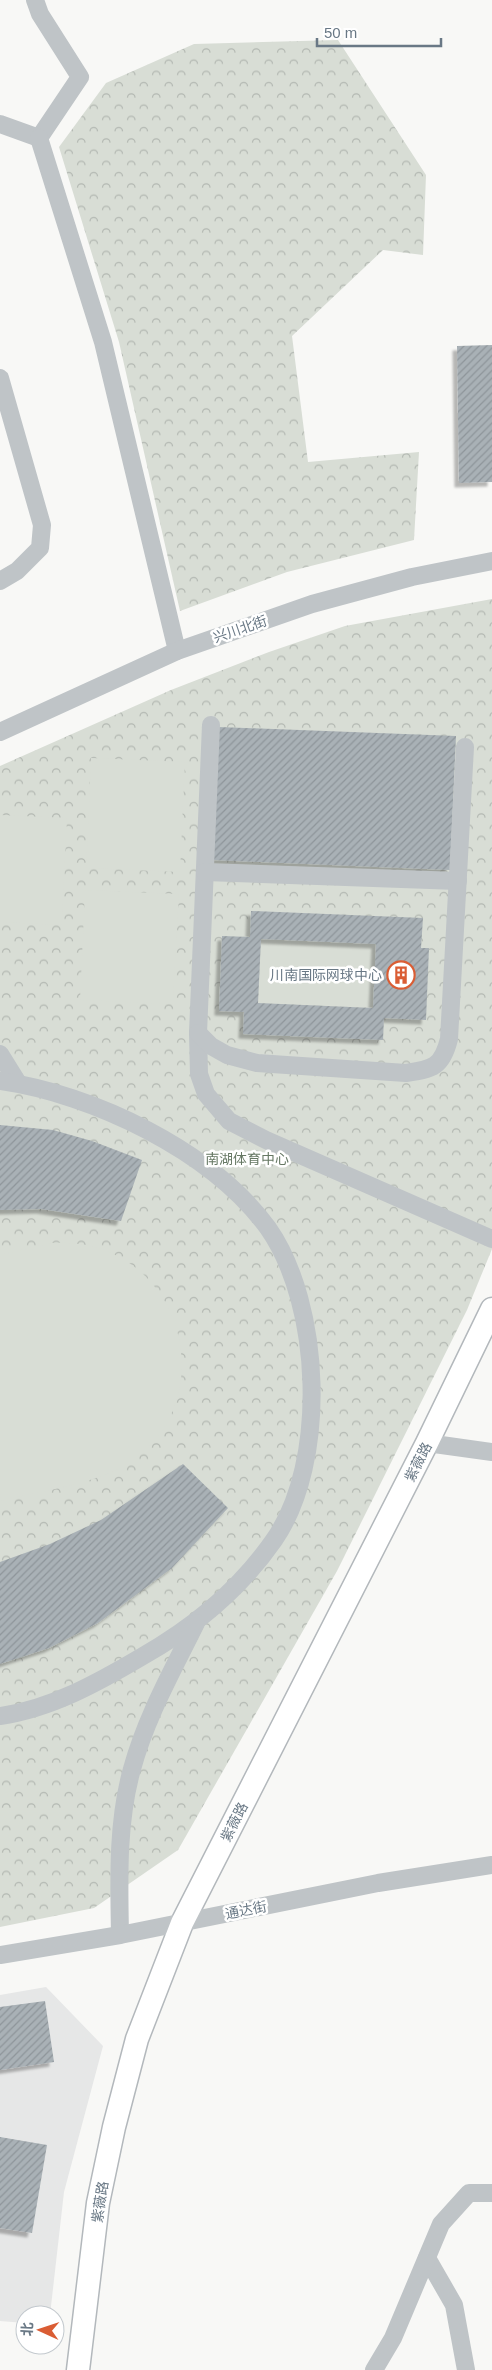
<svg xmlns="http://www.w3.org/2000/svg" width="492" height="2370" viewBox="0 0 492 2370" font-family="Arial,'Noto Sans SC',sans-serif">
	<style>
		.built { fill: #e6e7e7 }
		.forest { fill: url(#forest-crowns) }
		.garden { fill: #d8ddd5 }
		.building { fill: url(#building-hatch); fill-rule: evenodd; filter: url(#shadow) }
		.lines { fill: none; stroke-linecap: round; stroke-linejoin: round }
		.major-casing { stroke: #b3b8bc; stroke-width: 25 }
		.minor { stroke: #bfc4c7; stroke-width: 18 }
		.major { stroke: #fff; stroke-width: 22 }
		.labels { text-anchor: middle; stroke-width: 5; stroke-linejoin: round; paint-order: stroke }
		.street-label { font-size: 14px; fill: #697885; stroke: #fff }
		.poi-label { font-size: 14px; fill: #697885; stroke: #fff; text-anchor: end }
		.park-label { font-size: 14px; fill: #667864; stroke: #fff }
	</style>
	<defs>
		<pattern id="forest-crowns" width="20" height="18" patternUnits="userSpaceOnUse" patternTransform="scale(1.25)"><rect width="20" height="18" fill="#d8ddd5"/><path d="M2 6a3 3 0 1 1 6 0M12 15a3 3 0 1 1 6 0" fill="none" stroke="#b3b8b2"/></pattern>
		<pattern id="building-hatch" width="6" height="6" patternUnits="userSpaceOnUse" patternTransform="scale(1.25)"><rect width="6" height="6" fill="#a9b1b6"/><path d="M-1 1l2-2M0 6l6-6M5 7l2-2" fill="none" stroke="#8e959a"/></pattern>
		<filter id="shadow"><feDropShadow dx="-4.5" dy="4.5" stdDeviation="1" flood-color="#0004"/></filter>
	</defs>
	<rect width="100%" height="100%" fill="#f8f8f6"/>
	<!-- built -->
	<path class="built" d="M46 1987 103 2046 64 2192 50 2315H25V2323L0 2321V1995Z"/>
	<!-- forest -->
	<g class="forest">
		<path d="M338 40 426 175 423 255 383 250 292 336 308 462 419 452 414 540 287 572 180 611 119 342 59 147 106 83 194 44Z"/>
		<path d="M492 599V1249L467 1310 337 1571 178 1850 94 1908 0 1927V766L171 690 269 652 345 626Z"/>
	</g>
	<!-- garden -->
	<g class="garden">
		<path d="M91 758 185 762 180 872 86 868Z"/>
		<path d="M0 815 67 818 62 925 0 922Z"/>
		<path d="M85 890 179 894 173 1004 80 1000Z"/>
		<path d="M261 939 376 944 373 1008 258 1003Z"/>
		<path d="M51 1243C76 1242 99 1245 121 1258 192 1298 204 1402 140 1455 104 1484 44 1490 0 1501V1255Z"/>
	</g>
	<!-- building -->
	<g class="building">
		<path d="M492 345V482L459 483 457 346Z"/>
		<path d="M218 727 456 736 450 870 212 860Z"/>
		<path d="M251 911 423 918 421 948H429L426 1020 384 1018 383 1040 243 1034 244 1012 219 1011 222 936 250 937ZM261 939 376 944 373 1008 258 1003Z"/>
		<path d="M0 1125 53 1130 92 1141 142 1160 121 1221 41 1209 0 1210Z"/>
		<path d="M183 1464 228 1508 172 1568 98 1623 49 1648 0 1664V1562L50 1544 101 1520Z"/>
		<path d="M45 2001 54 2062 0 2070V2007Z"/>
		<path d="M0 2137 47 2145 32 2233 0 2228Z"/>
	</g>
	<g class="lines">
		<!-- major casing -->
		<g class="major-casing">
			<path id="major" d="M78 2370 98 2203 114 2127 137 2039 182 1923 427 1443 492 1309"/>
		</g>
		<!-- minor -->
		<g class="minor">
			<path d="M35 0 40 14 80 77 39 138"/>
			<path d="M0 124 39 138"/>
			<path d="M39 138 103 342 177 651"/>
			<path d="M0 378 42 525 40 548 17 571 0 581"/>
			<path d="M211 725 198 1033 199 1074 206 1094 229 1121 266 1140 492 1239"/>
			<path d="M0 732 177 651 312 604 412 577 492 561"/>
			<path d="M205 872 458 881"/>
			<path d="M198 1033 211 1046 227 1055 257 1063 406 1073C433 1069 442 1067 449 1039L465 747"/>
			<path d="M0 1054 18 1083"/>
			<path d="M0 1081C93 1094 212 1151 268 1228 322 1305 328 1463 274 1540 240 1589 194 1627 143 1656 99 1682 51 1709 0 1716"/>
			<path d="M427 1443 492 1452"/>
			<path d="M120 1935C119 1880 117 1822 132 1769 146 1717 173 1670 196 1623"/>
			<path d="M0 1955 120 1935 378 1883 492 1865"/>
			<path d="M427 2258 454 2305 466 2370"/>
			<path d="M374 2370 393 2338 441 2224 469 2193H492"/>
		</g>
		<!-- major -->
		<use href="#major" class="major"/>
	</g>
	<!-- icons -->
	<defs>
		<g id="building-ring" transform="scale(1.4375)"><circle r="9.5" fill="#fff" stroke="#da5d34" stroke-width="1.5"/><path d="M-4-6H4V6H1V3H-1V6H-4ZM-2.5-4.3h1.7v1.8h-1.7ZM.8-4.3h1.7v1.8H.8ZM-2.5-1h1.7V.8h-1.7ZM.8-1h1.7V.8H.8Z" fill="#da5d34"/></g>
	</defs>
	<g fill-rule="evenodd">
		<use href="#building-ring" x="401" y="975"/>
	</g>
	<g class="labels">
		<!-- street labels -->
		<g class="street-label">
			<text transform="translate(240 629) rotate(-19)" y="5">兴川北街</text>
			<text transform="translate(418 1462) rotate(-63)" y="5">紫薇路</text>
			<text transform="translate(234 1822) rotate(-63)" y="5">紫薇路</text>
			<text transform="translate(246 1910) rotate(-11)" y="5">通达街</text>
			<text transform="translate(100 2202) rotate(-81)" y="5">紫薇路</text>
		</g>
		<!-- poi labels -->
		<g class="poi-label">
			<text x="382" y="980">川南国际网球中心</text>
		</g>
		<!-- park labels -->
		<g class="park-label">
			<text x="247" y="1164">南湖体育中心</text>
		</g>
	</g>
	<!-- north arrow -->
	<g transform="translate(40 2330) rotate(273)"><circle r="24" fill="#ffffff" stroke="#c3c9ce"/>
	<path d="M0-4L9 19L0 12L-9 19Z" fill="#da5d34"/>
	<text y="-8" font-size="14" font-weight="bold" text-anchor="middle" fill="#697885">北</text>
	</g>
	<!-- scale -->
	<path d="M317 38v8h124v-8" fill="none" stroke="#697885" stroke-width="2.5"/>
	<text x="324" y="38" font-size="15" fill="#697885" stroke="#ffffff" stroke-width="4" paint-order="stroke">50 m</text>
</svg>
